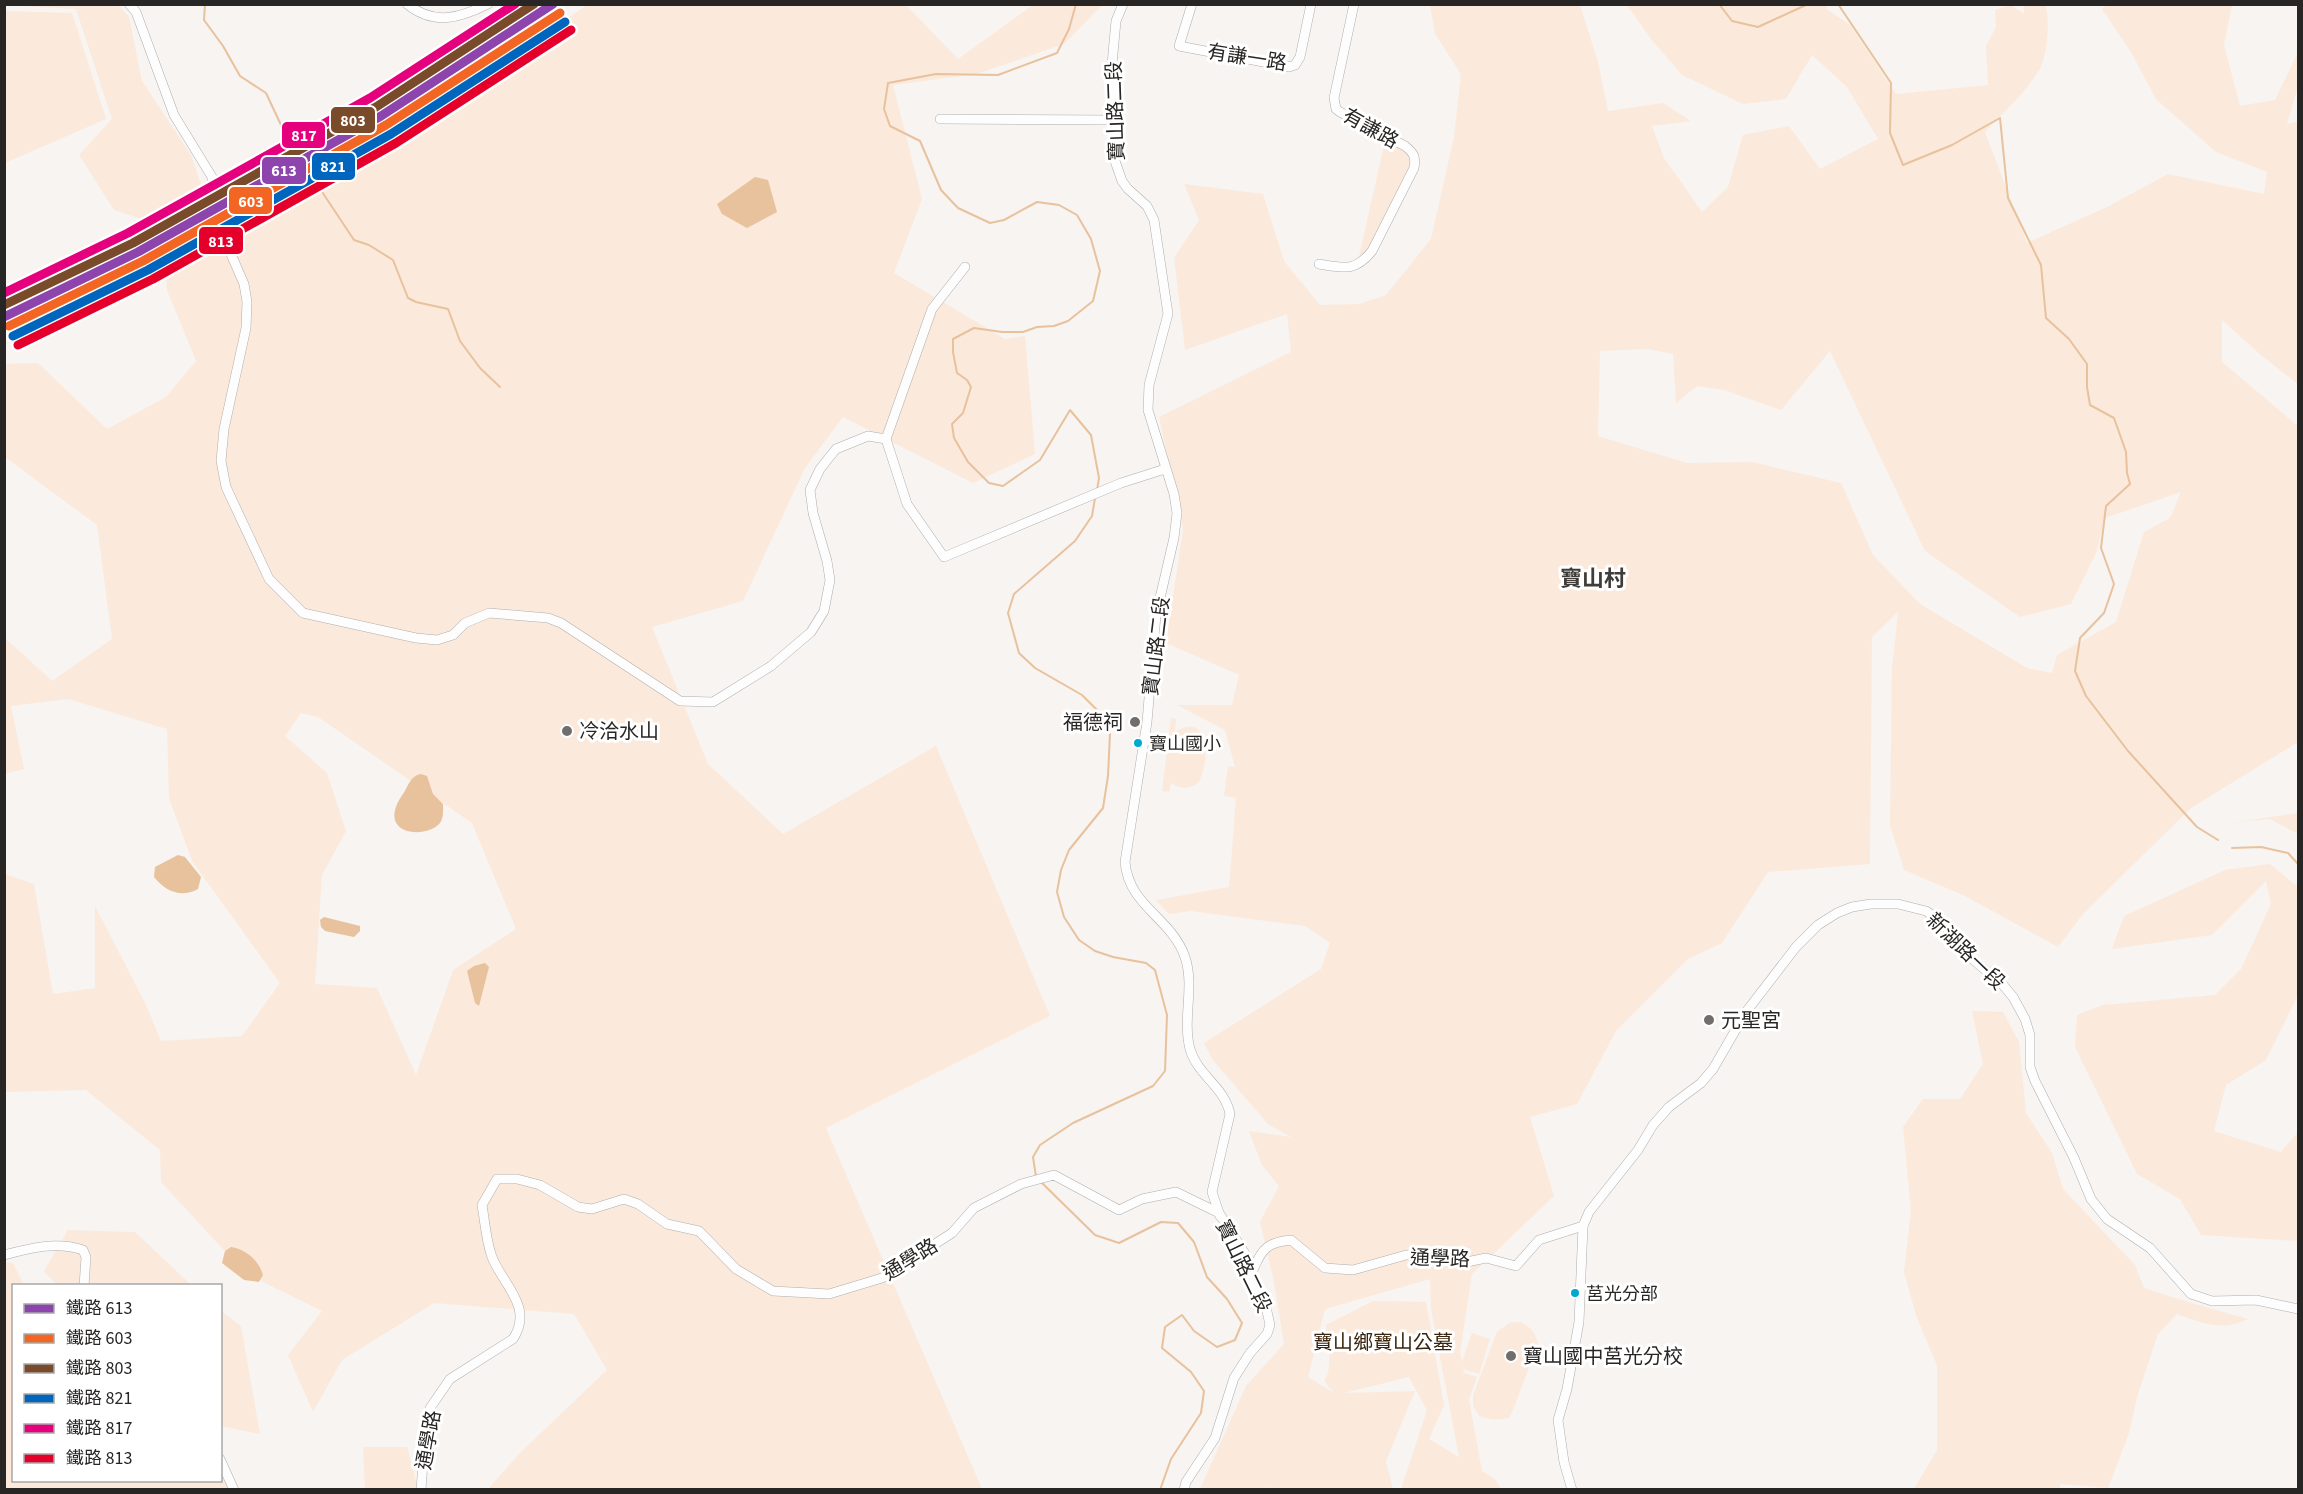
<svg xmlns="http://www.w3.org/2000/svg" width="2303" height="1494" viewBox="0 0 2303 1494" font-family="'Source Sans 3','Noto Sans TC',sans-serif">
	<style>
		.green { fill: #fbeadb; fill-rule: evenodd }
		.water { fill: #e8c19d }
		.lines { fill: none; stroke-linecap: round; stroke-linejoin: round }
		.stream { stroke: #e8c19d; stroke-width: 2 }
		.minor-casing { stroke: #afadac; stroke-width: 10 }
		.minor { stroke: #fefdfd; stroke-width: 9 }
		.rail-1-casing { stroke: #fff; stroke-width: 14 }
		.rail-2-casing { stroke: #fff; stroke-width: 14 }
		.rail-3-casing { stroke: #fff; stroke-width: 14 }
		.rail-4-casing { stroke: #fff; stroke-width: 14 }
		.rail-5-casing { stroke: #fff; stroke-width: 14 }
		.rail-6-casing { stroke: #fff; stroke-width: 14 }
		.rail-1 { stroke: #8e44ad; stroke-width: 9 }
		.rail-2 { stroke: #f26522; stroke-width: 9 }
		.rail-3 { stroke: #7a4b2a; stroke-width: 9 }
		.rail-4 { stroke: #0065bd; stroke-width: 9 }
		.rail-5 { stroke: #e5007d; stroke-width: 9 }
		.rail-6 { stroke: #e4002b; stroke-width: 9 }
		.poi-dot { fill: #706e6d; stroke: #fff; stroke-width: 2 }
		.bus-dot { fill: #00a9ce; stroke: #fff; stroke-width: 2 }
		.labels { text-anchor: middle; stroke-width: 6; stroke-linejoin: round; paint-order: stroke }
		.bus-label { font-size: 18px; fill: #282625; stroke: #fff; text-anchor: start }
		.street-label { font-size: 20px; fill: #282625; stroke: #fff }
		.poi-label { font-size: 20px; fill: #282625; stroke: #fff; text-anchor: start }
		.park-label { font-size: 20px; fill: #3a240d; stroke: #fff }
		.quarter-label { font-size: 22px; font-weight: bold; fill: #403d39; stroke: #fff }
		.line-badge { stroke: #fff; stroke-width: 2 }
		.badge-label { font-size: 16px; text-anchor: middle; font-weight: bold; fill: #fff }
	</style>
	<rect width="100%" height="100%" fill="#f7f4f2"/>
	<!-- green -->
	<g class="green">
		<path d="M5 5H118L129 17 142 81 191 155 217 232 382 137 491 70 587 5H906L958 59 1033 5H1102L1064 44 977 74 893 85 922 199 894 273 1005 339 1025 336 1035 454 973 483 843 417 805 468 743 601 652 627 708 764 783 834 936 746 1050 1016 826 1128 982 1489H488L521 1452 607 1370 574 1314 434 1303 342 1360 313 1412 288 1355 322 1311 265 1283 234 1261 161 1182 160 1150 86 1090 5 1092V874L34 884 53 994 95 988V906L145 1003 161 1041 242 1036 280 983 192 861 169 798 167 729 68 699 11 706 24 769 5 774V638L52 681 112 639 97 525 5 457V364L38 363 107 429 166 397 196 361 167 290 165 260 141 219 114 210 79 155 112 119 76 9ZM301 713 318 717 472 823 516 929 453 970 416 1075 377 988 315 984 322 875 346 831 327 773 285 736Z"/>
		<path d="M1430 5H1580L1598 62 1608 111 1663 103 1691 121 1652 126 1664 158 1702 212 1728 187 1743 135 1789 126 1820 169 1878 139 1847 87 1812 55 1786 99 1743 104 1682 75 1651 39 1627 5H1826L1828 10 1850 25 1896 94 1988 85 1986 46 1996 27 1995 10 2011 5 2024 14V5H2045C2051 19 2047 59 2038 72 2024 94 2003 113 1985 132L2027 243 2107 207 2168 174 2264 194 2267 172 2216 152 2156 99 2131 52 2102 9 2107 5H2232L2224 45 2240 106 2275 100 2298 52V86L2287 124 2298 121V384L2262 356 2222 320V362L2298 426V742L2191 808 2083 914 2058 947 1965 896 1904 870 1890 825 1892 669 1898 612 1872 637 1870 864 1768 872 1722 943 1688 959 1616 1031 1577 1104 1530 1117 1554 1196 1472 1274 1460 1352 1462 1362 1472 1333 1490 1339 1479 1374 1463 1369 1464 1373 1477 1377 1469 1400 1482 1471 1495 1479 1501 1489H1401L1427 1410 1409 1377 1344 1393 1415 1391 1386 1461 1393 1489 1271 1490 1270 1487 1262 1490 1200 1489 1246 1386 1284 1344 1274 1282 1260 1222 1279 1186 1262 1165 1249 1131 1291 1137 1268 1124 1212 1059 1204 1043 1321 969 1330 943 1305 926 1191 911 1169 914 1156 900 1229 887 1236 798 1224 796 1228 766 1235 767 1225 730 1177 705H1232L1239 675 1166 643 1183 529 1159 417 1291 352 1287 314 1185 350 1174 258 1199 220 1184 184 1263 194 1284 261 1320 305 1359 304 1386 295 1431 239 1454 137 1461 74 1435 34ZM1648 349 1673 354 1676 403 1697 386 1724 390 1781 410 1830 351 1925 551 2020 617 2071 604 2096 553 2105 518 2181 492 2170 518 2144 532 2116 622 2057 655 2052 673 2027 668 1920 604 1873 555 1841 483 1752 462 1687 463 1598 436 1600 351ZM1430 1279 1431 1309 1459 1457 1429 1439 1444 1405 1426 1302 1373 1301 1326 1325C1327 1341 1334 1367 1324 1381L1334 1393 1308 1377 1325 1309Z"/>
		<path d="M5 11 72 13 106 119 5 163Z"/>
		<path d="M1385 141 1410 154 1411 168 1370 248 1358 261Z"/>
		<path d="M1171 718 1176 719 1175 732C1211 710 1210 764 1198 783 1188 790 1180 789 1171 783L1169 792 1162 791Z"/>
		<path d="M2298 813V834L2270 819 2229 823Z"/>
		<path d="M2270 864 2298 887V995L2266 1060 2226 1085 2214 1131 2281 1152 2298 1132V1241L2201 1235 2180 1199 2137 1174 2075 1047 2077 1015 2103 1005 2215 995 2241 969 2271 904 2266 881 2212 935 2112 949 2124 916 2225 870Z"/>
		<path d="M1972 1011 2003 1012 2019 1042 2026 1113 2052 1153 2063 1189 2135 1265 2144 1288 2191 1303 2248 1319C2221 1332 2203 1323 2177 1314L2158 1334 2137 1397 2129 1433 2108 1488 2061 1484 2059 1490 1914 1489 1937 1450V1366L1916 1315 1904 1272 1911 1211 1903 1127 1923 1099H1960L1983 1064Z"/>
		<path d="M68 1230 135 1232 191 1285H57L44 1271Z"/>
		<path d="M4 1262 13 1263 24 1285 14 1286V1480H220L221 1460 233 1489H5Z"/>
		<path d="M221 1311 241 1326 260 1434 221 1426Z"/>
		<path d="M1520 1322C1531 1327 1535 1332 1538 1344L1513 1410 1509 1418C1498 1420 1490 1420 1479 1416L1473 1406V1395L1497 1332 1509 1323Z"/>
		<path d="M363 1447H407L418 1489H365Z"/>
	</g>
	<!-- water -->
	<g class="water">
		<path d="M755 177 768 180 777 212 747 228 722 214 717 204Z"/>
		<path d="M421 774 427 776 433 794 443 804C443 810 444 817 440 823 426 840 374 835 403 794 409 785 410 776 421 774Z"/>
		<path d="M178 855 185 857 201 877 198 889C181 898 166 892 154 877L155 867Z"/>
		<path d="M324 917 360 926V931L354 937 325 931 321 927 320 920Z"/>
		<path d="M485 963 489 967 479 1006 475 1003 467 971 474 966Z"/>
		<path d="M231 1247C246 1249 259 1261 263 1275L259 1282 244 1280 222 1263 225 1251Z"/>
	</g>
	<g class="lines">
		<!-- stream -->
		<g class="stream">
			<path d="M205 4 204 20 223 46 240 76 266 93 289 142 354 240 369 245 393 260 408 298 416 302 448 309 460 341 480 368 500 387"/>
			<path d="M1076 4 1069 29 1057 53 998 75 936 74 888 83 884 109 890 126 920 141 941 190 958 208 990 223 1004 220 1037 202 1059 205 1077 215 1091 239 1100 271 1093 301 1068 321 1054 326 1037 327 1023 332H1002L974 328 953 339V352L957 373 967 380 971 387 963 413 952 424 954 438 968 462 989 483 1003 486 1040 460 1070 410 1091 435 1099 478 1097 490"/>
			<path d="M1719 4 1732 21 1758 27 1806 5 1812 4"/>
			<path d="M1838 4 1891 83 1890 133 1903 165 1952 145 2000 118 2008 198 2041 265 2046 318 2069 339 2087 364V387L2090 405 2114 418 2126 452 2127 473 2130 484 2106 506 2101 548 2114 584 2104 613 2080 638 2075 671 2086 696 2128 751 2197 827 2218 840"/>
			<path d="M2232 848 2261 847 2288 853 2298 864"/>
			<path d="M1036 1177 1033 1157 1040 1145 1073 1123 1153 1086 1165 1071 1167 1015 1155 970 1146 963 1113 957 1095 951 1079 940 1064 917 1057 892 1061 870 1069 850 1103 808 1108 776 1110 733 1106 719 1082 695 1035 668 1019 653 1008 613 1014 594 1075 541 1092 516 1095 498"/>
			<path d="M1040 1181 1095 1235 1119 1243 1161 1222 1178 1223 1194 1242 1207 1277 1227 1299 1242 1323 1235 1340 1217 1347 1194 1331 1182 1315 1165 1327 1162 1348 1191 1372 1204 1391 1201 1413 1171 1459 1160 1490"/>
		</g>
		<!-- minor casing -->
		<g class="minor-casing">
			<g id="minor">
				<path d="M129 4 136 12 174 115 212 177 220 229 244 284 247 302 246 328 224 429 221 461 226 487 269 579 303 613 416 638 437 640 453 635 465 623 489 613 548 618 561 623 680 701 713 702 771 666 811 632 824 611 830 580 827 561 813 513 810 490 820 469 836 449 868 436 886 439 907 504 944 557 1121 483 1165 469"/>
				<path d="M407 4C434 26 460 18 488 4"/>
				<path d="M1123 4 1116 21 1112 64 1115 161 1122 181 1128 189 1147 206 1154 220 1168 314 1149 385 1148 410 1174 494 1177 513 1174 538 1156 615 1147 722 1125 862C1129 907 1171 917 1185 957 1195 987 1182 1019 1190 1049 1197 1075 1225 1087 1230 1114L1212 1192 1220 1216"/>
				<path d="M1192 4 1179 46 1289 67 1295 65 1300 57 1311 4"/>
				<path d="M940 119 1113 120"/>
				<path d="M1319 264C1344 268 1355 272 1372 251L1414 168C1416 157 1414 153 1405 146L1340 112 1336 109 1334 98 1354 4"/>
				<path d="M886 439 932 309 965 267"/>
				<path d="M4 1255C31 1248 56 1241 83 1250L86 1257 84 1286"/>
				<path d="M220 1459 234 1490"/>
				<path d="M421 1490 425 1435 430 1408 450 1379 513 1339C534 1307 503 1285 492 1257 486 1241 485 1222 482 1205L497 1179H517L540 1185 578 1207 592 1209 624 1199 638 1204 667 1224 699 1231 736 1269 773 1291 829 1294 882 1278 952 1233 974 1208 1021 1184 1054 1175 1119 1210 1142 1199 1176 1192 1219 1213 1254 1268C1262 1248 1269 1242 1291 1240L1325 1268 1353 1270 1406 1255H1432L1462 1263 1486 1258 1516 1266 1539 1240 1583 1226"/>
				<path d="M1184 1490 1186 1482 1215 1438 1234 1378 1250 1353 1267 1334 1270 1325 1266 1307 1226 1232"/>
				<path d="M1572 1490 1564 1462 1558 1420 1567 1389 1579 1322 1583 1226 1589 1212 1638 1150 1653 1125 1669 1107 1701 1083 1713 1069 1746 1012 1796 947 1818 925 1837 913 1852 907 1871 904H1898L1926 911 1941 921 1970 957 2003 985 2013 997 2025 1019 2030 1035V1067L2035 1081 2074 1158 2091 1199 2107 1219 2150 1248 2191 1294 2212 1301 2256 1300 2298 1309"/>
			</g>
		</g>
		<!-- minor -->
		<use href="#minor" class="minor"/>
		<!-- rail-1 casing -->
		<g class="rail-1-casing">
			<path id="rail-1" d="M4 317 138 252 381 116 553 4"/>
		</g>
		<!-- rail-2 casing -->
		<g class="rail-2-casing">
			<path id="rail-2" d="M9 326 143 261 386 125 560 13"/>
		</g>
		<!-- rail-3 casing -->
		<g class="rail-3-casing">
			<path id="rail-3" d="M4 305 133 243 376 107 534 4"/>
		</g>
		<!-- rail-4 casing -->
		<g class="rail-4-casing">
			<path id="rail-4" d="M13 336 148 270 391 134 565 22"/>
		</g>
		<!-- rail-5 casing -->
		<g class="rail-5-casing">
			<path id="rail-5" d="M4 293 128 233 370 98 515 4"/>
		</g>
		<!-- rail-6 casing -->
		<g class="rail-6-casing">
			<path id="rail-6" d="M18 345 153 279 396 143 571 30"/>
		</g>
		<!-- rail-1 -->
		<use href="#rail-1" class="rail-1"/>
		<!-- rail-2 -->
		<use href="#rail-2" class="rail-2"/>
		<!-- rail-3 -->
		<use href="#rail-3" class="rail-3"/>
		<!-- rail-4 -->
		<use href="#rail-4" class="rail-4"/>
		<!-- rail-5 -->
		<use href="#rail-5" class="rail-5"/>
		<!-- rail-6 -->
		<use href="#rail-6" class="rail-6"/>
	</g>
	<!-- markers -->
	<g class="poi-dot">
		<circle cx="1135" cy="722" r="6"/>
		<circle cx="567" cy="731" r="6"/>
		<circle cx="1709" cy="1020" r="6"/>
		<circle cx="1511" cy="1356" r="6"/>
	</g>
	<g class="bus-dot">
		<circle cx="1138" cy="743" r="5"/>
		<circle cx="1575" cy="1293" r="5"/>
	</g>
	<g class="labels">
		<!-- bus labels -->
		<g class="bus-label">
			<text x="1149" y="750">寶山國小</text>
			<text x="1586" y="1300">莒光分部</text>
		</g>
		<!-- street labels -->
		<g class="street-label">
			<text transform="translate(1247 57) rotate(9)" y="7">有謙一路</text>
			<text transform="translate(1115 111) rotate(-92)" y="7">寶山路二段</text>
			<text transform="translate(1371 128) rotate(29)" y="7">有謙路</text>
			<text transform="translate(1156 646) rotate(-83)" y="7">寶山路二段</text>
			<text transform="translate(1966 951) rotate(44)" y="7">新湖路一段</text>
			<text transform="translate(1440 1258) rotate(2)" y="7">通學路</text>
			<text transform="translate(910 1259) rotate(-32)" y="7">通學路</text>
			<text transform="translate(1244 1266) rotate(64)" y="7">寶山路二段</text>
			<text transform="translate(428 1440) rotate(-80)" y="7">通學路</text>
		</g>
		<!-- poi labels -->
		<g class="poi-label">
			<text x="1123" y="729" text-anchor="end">福德祠</text>
			<text x="579" y="738">冷洽水山</text>
			<text x="1721" y="1027">元聖宮</text>
			<text x="1523" y="1363">寶山國中莒光分校</text>
		</g>
		<!-- park labels -->
		<g class="park-label">
			<text x="1383" y="1349">寶山鄉寶山公墓</text>
		</g>
		<!-- quarter labels -->
		<g class="quarter-label">
			<text x="1593" y="586">寶山村</text>
		</g>
	</g>
	<g class="line-badge">
		<rect x="330" y="106" width="46" height="28" rx="6" fill="#7a4b2a"/>
		<rect x="281" y="121" width="45" height="28" rx="6" fill="#e5007d"/>
		<rect x="311" y="152" width="45" height="29" rx="6" fill="#0065bd"/>
		<rect x="261" y="156" width="46" height="29" rx="6" fill="#8e44ad"/>
		<rect x="228" y="186" width="45" height="29" rx="6" fill="#f26522"/>
		<rect x="198" y="226" width="46" height="29" rx="6" fill="#e4002b"/>
	</g>
	<g class="badge-label">
		<text x="353" y="126">803</text>
		<text x="304" y="141">817</text>
		<text x="333" y="172">821</text>
		<text x="284" y="176">613</text>
		<text x="251" y="207">603</text>
		<text x="221" y="247">813</text>
	</g>
	<!-- border -->
	<rect width="2303" height="1494" fill="none" stroke="#282625" stroke-width="12"/>
	<!-- legend -->
	<rect x="12" y="1284" width="210" height="198" fill="#ffffff" stroke="#a9a8a8" stroke-width="1.5"/>
	<rect x="24" y="1304" width="30" height="9" fill="#8e44ad" stroke="#a9a8a8" stroke-width="1.5"/>
	<text x="66" y="1314" font-size="18" fill="#282625">鐵路 613</text>
	<rect x="24" y="1334" width="30" height="9" fill="#f26522" stroke="#a9a8a8" stroke-width="1.5"/>
	<text x="66" y="1344" font-size="18" fill="#282625">鐵路 603</text>
	<rect x="24" y="1364" width="30" height="9" fill="#7a4b2a" stroke="#a9a8a8" stroke-width="1.5"/>
	<text x="66" y="1374" font-size="18" fill="#282625">鐵路 803</text>
	<rect x="24" y="1394" width="30" height="9" fill="#0065bd" stroke="#a9a8a8" stroke-width="1.5"/>
	<text x="66" y="1404" font-size="18" fill="#282625">鐵路 821</text>
	<rect x="24" y="1424" width="30" height="9" fill="#e5007d" stroke="#a9a8a8" stroke-width="1.5"/>
	<text x="66" y="1434" font-size="18" fill="#282625">鐵路 817</text>
	<rect x="24" y="1454" width="30" height="9" fill="#e4002b" stroke="#a9a8a8" stroke-width="1.5"/>
	<text x="66" y="1464" font-size="18" fill="#282625">鐵路 813</text>
</svg>
